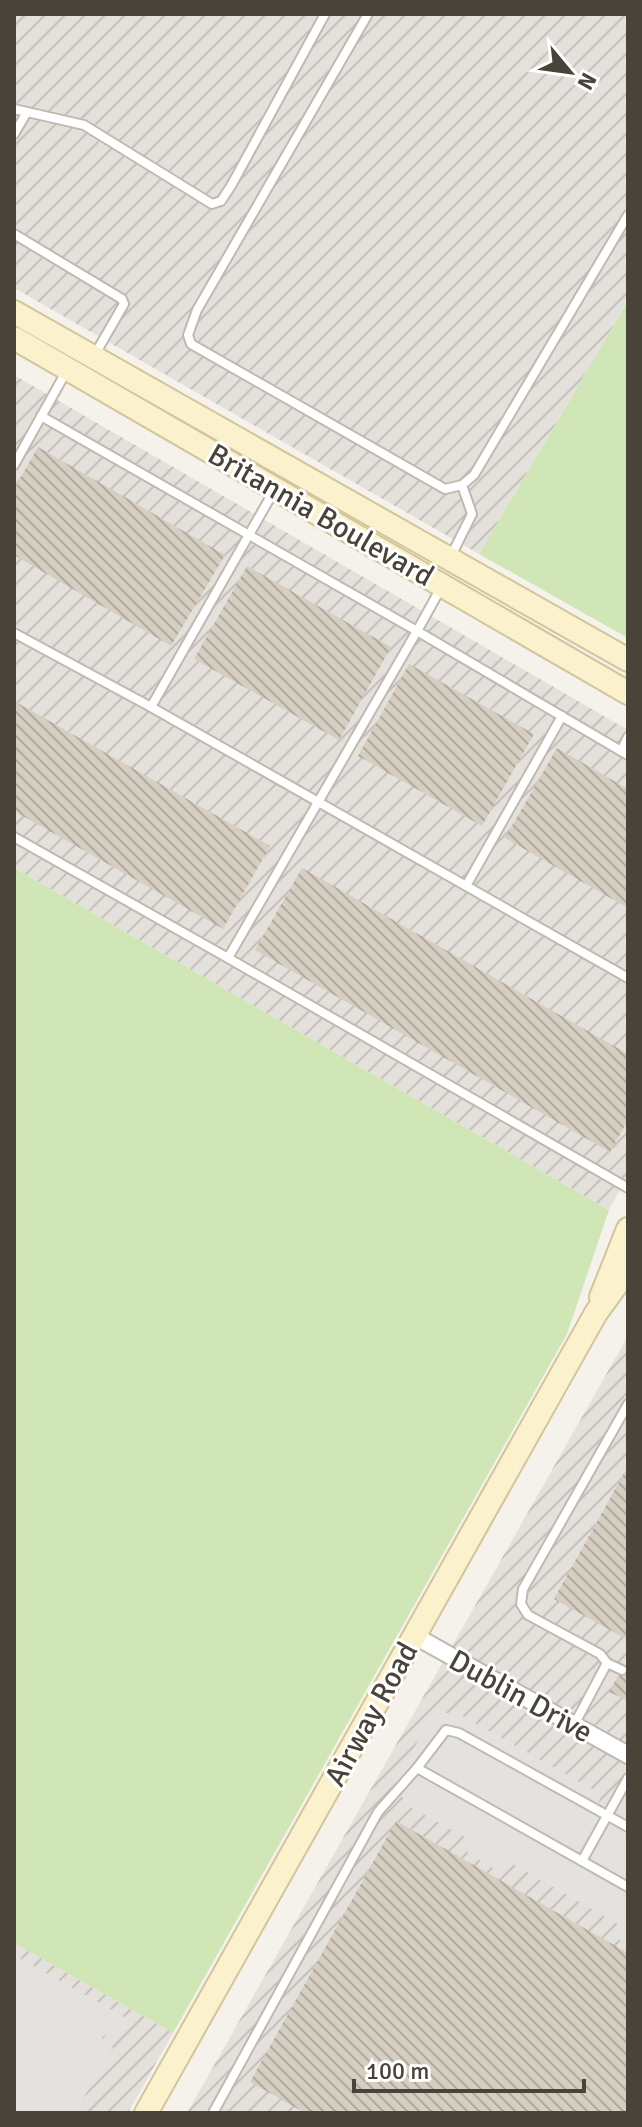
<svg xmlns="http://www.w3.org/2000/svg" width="642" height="2127" viewBox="0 0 642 2127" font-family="Signika,sans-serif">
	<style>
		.industrial { fill: url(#industrial-furrows) }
		.green { fill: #d0e6b6 }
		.parking { fill: #e4e2df }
		.building { fill: url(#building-back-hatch) }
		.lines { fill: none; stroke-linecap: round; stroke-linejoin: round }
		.lane-casing { stroke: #c0baae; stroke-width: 12 }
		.street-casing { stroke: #c0baae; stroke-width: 20 }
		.secondary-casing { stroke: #d2c59c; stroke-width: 26 }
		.lane { stroke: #fff; stroke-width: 8 }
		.street { stroke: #fff; stroke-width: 16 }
		.secondary { stroke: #fcf1cd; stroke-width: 22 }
		.labels { text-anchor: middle; stroke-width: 6; stroke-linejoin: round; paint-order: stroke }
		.street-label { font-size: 30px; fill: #494339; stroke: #fff }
	</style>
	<defs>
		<pattern id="industrial-furrows" width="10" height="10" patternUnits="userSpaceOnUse" patternTransform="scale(2)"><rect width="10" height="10" fill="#e4e1dc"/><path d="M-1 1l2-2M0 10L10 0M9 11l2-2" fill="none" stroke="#c5c2be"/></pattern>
		<pattern id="building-back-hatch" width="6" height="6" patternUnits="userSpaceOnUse" patternTransform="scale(2)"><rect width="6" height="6" fill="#d6cec1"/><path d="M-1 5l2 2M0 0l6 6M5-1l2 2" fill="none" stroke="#b0a99e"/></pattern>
	</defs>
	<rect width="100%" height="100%" fill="#f5f2eb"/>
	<!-- industrial -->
	<g class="industrial">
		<path d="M14 14H628V301L479 554 14 288Z"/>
		<path d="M14 375 628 730V1174L609 1210 14 868Z"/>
		<path d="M628 1336V2113H187Z"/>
		<path d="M14 1943 173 2033 128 2113H14Z"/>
	</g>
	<!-- green -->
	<g class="green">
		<path d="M628 301V638L479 554Z"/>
		<path d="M14 868 609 1210 567 1334 173 2033 14 1943Z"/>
	</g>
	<!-- parking -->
	<g class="parking">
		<path d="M457 1713 601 1794 598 1804 621 1817 628 1810V1945L613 1936 618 1924 509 1862 502 1873 467 1853 472 1841 408 1806 395 1786 397 1776 430 1721 445 1713Z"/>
		<path d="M14 1955 128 2019 118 2037 110 2033 102 2037V2041L113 2047 75 2113H14Z"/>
	</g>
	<!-- building -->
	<g class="building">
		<path d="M38 447 225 555 171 646 14 555V489Z"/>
		<path d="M247 566 391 647 339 740 194 659Z"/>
		<path d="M409 664 534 734 482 826 358 756Z"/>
		<path d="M14 701 270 846 223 929 14 811Z"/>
		<path d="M557 748 628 789V908L505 838Z"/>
		<path d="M302 868 628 1054V1120L610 1152 255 950Z"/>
		<path d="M628 1466V1640L554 1599Z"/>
		<path d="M628 1673V1701L609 1692 618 1676Z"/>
		<path d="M396 1821 628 1953V2113H305L250 2082Z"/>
	</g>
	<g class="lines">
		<!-- lane casing -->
		<g class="lane-casing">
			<g id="lane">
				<path d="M368 14 197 310 188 335 191 344 445 489 462 485 474 475 628 215"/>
				<path d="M14 109 84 125 212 204 221 201 231 186 325 14"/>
				<path d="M14 134 27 112"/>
				<path d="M14 234 122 299 124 304 94 356"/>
				<path d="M41 416 417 631 228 958 628 1188"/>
				<path d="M14 465 66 372"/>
				<path d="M275 489 151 707 628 978"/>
				<path d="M450 558 472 514 462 485"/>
				<path d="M442 586 417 631 621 751"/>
				<path d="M14 633 151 707"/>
				<path d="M628 737 621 751 628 755"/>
				<path d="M14 837 228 958"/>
				<path d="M466 886 562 716"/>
				<path d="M607 1663 622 1670"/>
				<path d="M574 1725 607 1663 600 1654 528 1615 521 1604 523 1589 628 1404"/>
				<path d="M417 1768 446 1730 459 1733 628 1827"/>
				<path d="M582 1861 628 1778"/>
				<path d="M213 2113 378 1812 417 1768 628 1887"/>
			</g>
		</g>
		<!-- street casing -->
		<g class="street-casing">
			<path id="street" d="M415 1636 628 1755"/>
		</g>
		<!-- secondary casing -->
		<g class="secondary-casing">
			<g id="secondary">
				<path d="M14 312 628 660"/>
				<path d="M14 338 628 693"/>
				<path d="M601 1297 628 1229"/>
				<path d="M146 2113 596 1313 628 1269"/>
			</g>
		</g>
		<!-- lane -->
		<use href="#lane" class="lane"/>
		<!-- street -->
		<use href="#street" class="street"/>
		<!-- secondary -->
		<use href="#secondary" class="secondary"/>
	</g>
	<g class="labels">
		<!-- street labels -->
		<g class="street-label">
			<text transform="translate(321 515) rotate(30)" y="10">Britannia Boulevard</text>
			<text transform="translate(521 1696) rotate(29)" y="10">Dublin Drive</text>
			<text transform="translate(371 1714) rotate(-61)" y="10">Airway Road</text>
		</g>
	</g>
	<!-- border -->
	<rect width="642" height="2127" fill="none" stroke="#494339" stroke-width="32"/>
	<!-- north arrow -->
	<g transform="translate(570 72) rotate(119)" stroke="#ffffff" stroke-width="6" paint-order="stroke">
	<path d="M0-6L14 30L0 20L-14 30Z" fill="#494339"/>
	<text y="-12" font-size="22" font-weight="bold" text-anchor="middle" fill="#494339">N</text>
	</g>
	<!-- scale -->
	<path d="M354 2079v12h230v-12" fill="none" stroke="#494339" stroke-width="4"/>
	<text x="366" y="2079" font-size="24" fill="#494339" stroke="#ffffff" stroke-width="6" paint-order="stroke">100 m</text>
</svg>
